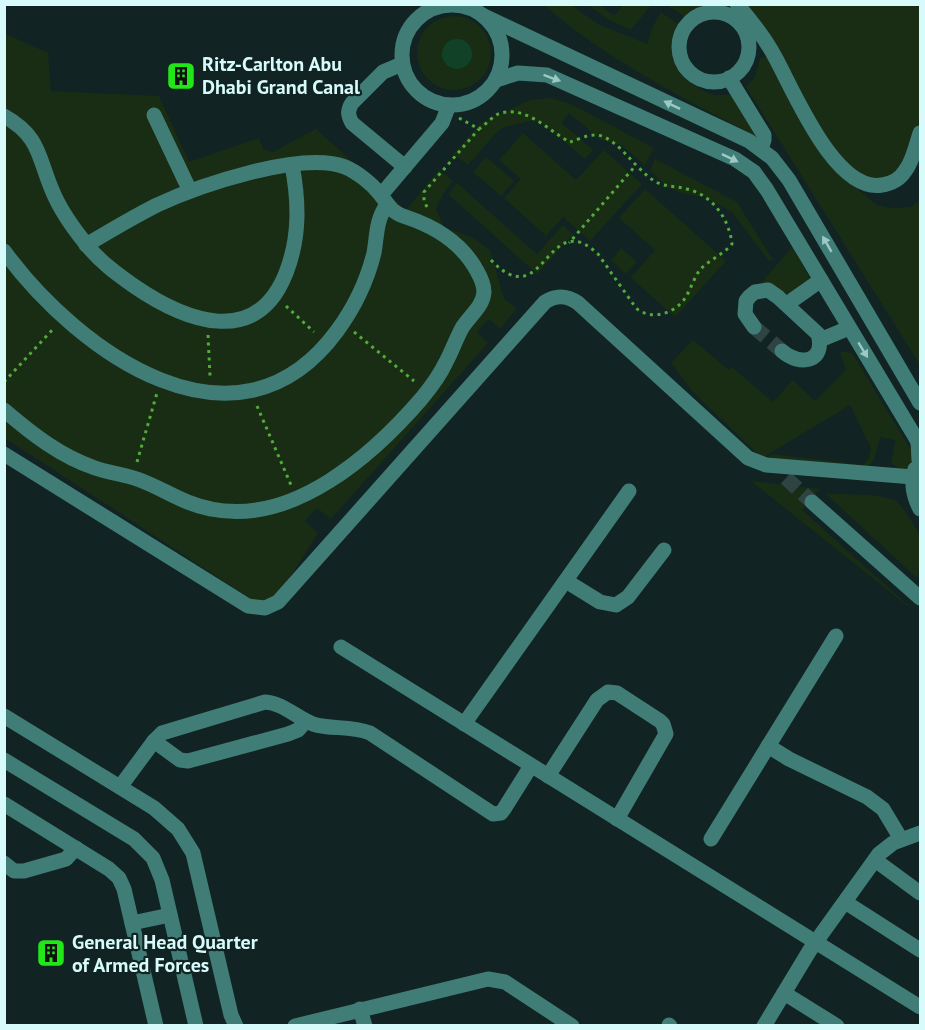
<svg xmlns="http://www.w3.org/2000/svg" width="925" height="1030" viewBox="0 0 925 1030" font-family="'PT Sans',sans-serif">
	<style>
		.green { fill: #192d15 }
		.water { fill: #114228 }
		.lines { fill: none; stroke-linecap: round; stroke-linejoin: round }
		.minor-tunnel { stroke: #2f4343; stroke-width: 15; stroke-dasharray: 15 8; stroke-linecap: butt }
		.path { stroke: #52ab3b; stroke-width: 3; stroke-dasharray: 3 4.5; stroke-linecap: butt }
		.minor { stroke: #417d77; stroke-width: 15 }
		.oneway { fill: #9bc9c6 }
		.labels { text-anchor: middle; stroke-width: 4.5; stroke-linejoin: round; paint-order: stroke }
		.poi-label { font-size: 20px; font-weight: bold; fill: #d7fbfa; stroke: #112323; text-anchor: start }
	</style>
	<rect width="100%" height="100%" fill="#112323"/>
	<!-- green -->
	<g class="green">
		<path d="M544 5H571L598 24 647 44 652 28 661 12 689 32C668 63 695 102 731 94L760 139C686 99 608 61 544 5Z"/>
		<path d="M588 5H600L614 16 623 5 650 6 631 30 609 20Z"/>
		<path d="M667 5H725L728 7V17H715L697 25Z"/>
		<path d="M734 5H920V127L911 159 884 190 878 193 858 176 833 146Z"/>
		<circle cx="454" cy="53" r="37"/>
		<path d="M4 33 48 53 51 91 159 96 189 162 259 138 264 150 273 152 316 129 406 210 439 170 453 181 443 194 436 209 444 227 473 238 490 250 504 299 517 308 500 329 489 319 477 332 488 343 331 519 317 508 305 521 318 533 276 599 257 603 5 438Z"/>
		<path d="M768 56 849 182 877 205 893 208 911 207 920 200V365L746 87 755 77 760 58Z"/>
		<path d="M550 98 569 103 654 148 645 165 621 145 601 140 569 113 562 123 593 150 585 159 542 123 531 121 504 127 495 134 468 165 453 154 481 123 530 100Z"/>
		<path d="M523 133 576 180 604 150 642 184 590 241 563 217 546 236 504 198 521 179 499 160Z"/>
		<path d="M486 157 514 181 501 196 473 172Z"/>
		<path d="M655 159 737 202 773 260 769 261 732 212 705 197 681 193 669 188 650 171Z"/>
		<path d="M457 183 537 254 563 225 573 234 537 274 448 194Z"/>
		<path d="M645 189 726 261 675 317 631 278 655 250 619 218Z"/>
		<path d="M792 247 813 283 792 295 776 290 756 301 751 295Z"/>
		<path d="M621 248 637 262 626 274 611 260Z"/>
		<path d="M693 340 729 370 732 367 773 402 793 380 815 401 846 370 840 354 842 351 852 353 914 455 913 467 903 472 891 463 895 440 880 437 874 460 865 470 762 460 773 454 863 465 869 458 871 448 850 405 762 458 692 391 671 363Z"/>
		<path d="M751 481 820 489 802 510 920 616Z"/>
		<path d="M825 493C845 495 876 493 894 500 901 503 919 531 920 537 923 549 921 566 917 578Z"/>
	</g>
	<!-- water -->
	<circle class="water" cx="457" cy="54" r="15"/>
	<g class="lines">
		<!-- minor-tunnel -->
		<g class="minor-tunnel">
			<path d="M754 327 782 351"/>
			<path d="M786 478 812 502"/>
		</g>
		<!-- path -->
		<g class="path">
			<path d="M459 118 479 129C485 125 492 117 498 114 526 104 548 131 570 142 577 140 586 135 594 135 610 134 626 155 636 165L569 243"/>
			<path d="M427 207 424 201V192L479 129"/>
			<path d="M491 260C545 317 546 205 598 254L636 308C650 320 671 315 683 301 690 292 693 280 699 271 708 260 723 255 732 244 729 218 712 195 687 189 677 186 667 187 658 183 650 179 643 172 636 165"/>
			<path d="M286 306 314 332"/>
			<path d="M354 332 414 381"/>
			<path d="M208 335 210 376"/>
			<path d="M4 382 54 328"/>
			<path d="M257 406 291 485"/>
			<path d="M137 462 157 393"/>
		</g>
		<!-- minor -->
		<g class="minor">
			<path d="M737 4C751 21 765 38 775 57 794 91 835 193 882 185 891 184 900 179 905 171 913 161 916 145 920 133"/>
			<circle cx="452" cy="55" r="50"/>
			<circle cx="714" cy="47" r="35"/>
			<path d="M482 15 749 141 772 158 789 180 920 403"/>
			<path d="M402 64 383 72 352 103C347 111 348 115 352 123L405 167"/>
			<path d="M729 78 764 135V140L761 149"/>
			<path d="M496 80 518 73 547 75 735 159 754 172 767 190 914 435 918 442 919 460"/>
			<path d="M154 115 190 191"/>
			<path d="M4 116C40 136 38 157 52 190 60 210 73 228 86 244 99 261 117 274 134 286 185 321 256 349 286 273 300 237 299 202 292 165"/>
			<path d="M381 195 442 123 449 105"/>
			<path d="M4 251C78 352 237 467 337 331 354 308 367 281 374 253 377 236 376 219 387 205"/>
			<path d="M787 304 821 280"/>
			<path d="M754 327 745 314 746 301 750 296 755 292 768 290 778 297 818 334C826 362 800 367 782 351"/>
			<path d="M820 340 849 328"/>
			<path d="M4 410C32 434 60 456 95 468 109 473 123 474 137 479 163 488 183 504 211 509 293 526 373 455 422 398 431 387 440 375 446 362 452 351 456 339 462 328 469 316 483 307 484 292 484 285 481 278 477 271 462 243 436 227 406 217 390 212 389 205 379 193 371 183 357 172 345 167 302 150 198 186 157 205 133 217 110 231 86 245"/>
			<path d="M4 454 248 606 265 608 278 602 545 302C556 295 566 295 578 303L748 458 766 465 913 477"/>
			<path d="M915 469C911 484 913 495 920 509"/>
			<path d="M812 502 920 598"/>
			<path d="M566 581 600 602 616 605 628 597 664 550"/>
			<path d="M341 647 920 1007"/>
			<path d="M4 716 154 808 178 829 193 853 231 1015 236 1026"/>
			<path d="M464 724 629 491"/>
			<path d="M154 741 180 760 188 761 288 734 298 730 306 721"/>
			<path d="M768 746 789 759 867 797 883 809 901 839"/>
			<path d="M4 760 134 839 153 858 162 880 196 1026"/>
			<path d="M548 776 597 700 608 692 617 693 660 721 663 724 666 734 617 819"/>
			<path d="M120 787 154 741 162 733 265 702C283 703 297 718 313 724 332 730 349 725 370 733L493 814 501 813 504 809 531 766"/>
			<path d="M4 804 109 869 119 878 124 889 156 1026"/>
			<path d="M711 839 836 636"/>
			<path d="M875 860 920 893"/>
			<path d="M4 863 14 871H24L66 859 76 848"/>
			<path d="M845 902 920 950"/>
			<path d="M132 923 170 915"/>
			<path d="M784 993 837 1026"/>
			<path d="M360 1009 365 1026"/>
			<path d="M669 1025 670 1026"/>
			<path d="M295 1026 488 979 505 982 572 1026"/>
			<path d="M764 1026 810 950 879 854 893 843 920 833"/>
		</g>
	</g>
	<!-- one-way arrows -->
	<defs><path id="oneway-solid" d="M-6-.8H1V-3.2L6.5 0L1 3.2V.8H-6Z" transform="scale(1.5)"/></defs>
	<g class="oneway">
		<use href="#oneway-solid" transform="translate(552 78) rotate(20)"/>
		<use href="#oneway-solid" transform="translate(672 105) rotate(-154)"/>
		<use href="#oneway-solid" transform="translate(730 158) rotate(26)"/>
		<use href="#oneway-solid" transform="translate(827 244) rotate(-120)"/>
		<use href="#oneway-solid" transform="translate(863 350) rotate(59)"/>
	</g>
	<!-- icons -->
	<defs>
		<g id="building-square" transform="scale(1.5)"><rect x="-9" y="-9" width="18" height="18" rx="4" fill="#21e718" stroke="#112323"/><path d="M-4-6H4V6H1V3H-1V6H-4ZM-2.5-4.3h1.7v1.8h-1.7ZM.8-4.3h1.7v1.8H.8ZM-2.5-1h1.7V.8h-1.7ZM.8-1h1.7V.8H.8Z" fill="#111"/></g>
	</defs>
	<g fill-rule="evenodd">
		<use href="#building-square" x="181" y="76"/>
		<use href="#building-square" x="51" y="953"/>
	</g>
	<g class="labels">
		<!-- poi labels -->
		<g class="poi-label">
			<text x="202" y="71">Ritz-Carlton Abu<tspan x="202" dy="23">Dhabi Grand Canal</tspan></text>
			<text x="72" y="949">General Head Quarter<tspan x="72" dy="23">of Armed Forces</tspan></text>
		</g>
	</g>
	<!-- border -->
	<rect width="925" height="1030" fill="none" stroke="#d7fbfa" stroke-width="12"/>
</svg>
